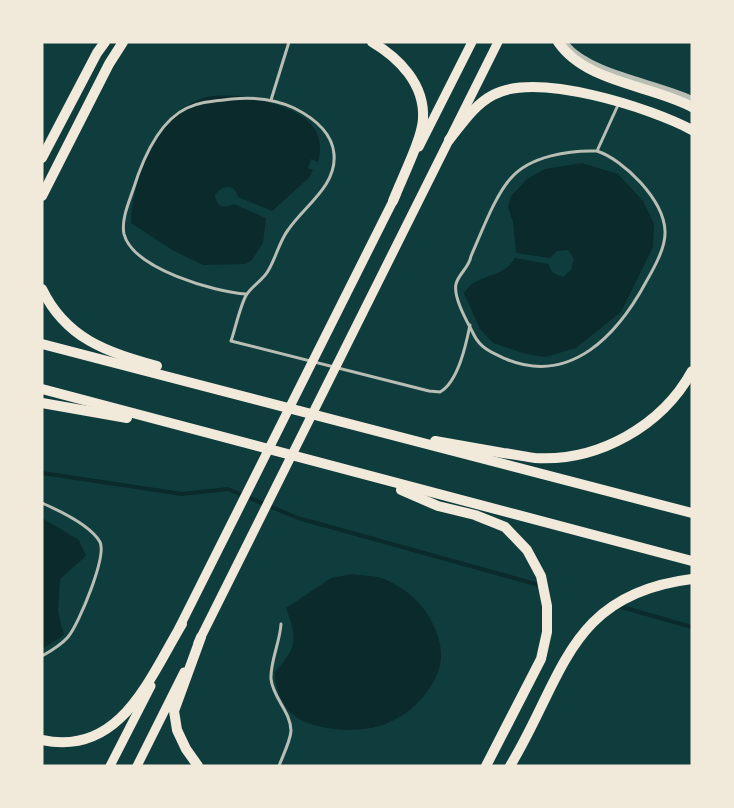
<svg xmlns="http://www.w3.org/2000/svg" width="734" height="808" viewBox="0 0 734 808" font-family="'Open Sans',sans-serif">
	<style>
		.water { fill: #0a2a2b }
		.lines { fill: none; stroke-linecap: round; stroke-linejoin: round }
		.stream { stroke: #0a2a2b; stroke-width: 4 }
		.service { stroke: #b8beb3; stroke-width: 3 }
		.minor { stroke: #b8beb3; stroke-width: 6 }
		.primary { stroke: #f1e9da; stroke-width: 9 }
		.motorway { stroke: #f1e9da; stroke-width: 10 }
	</style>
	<rect width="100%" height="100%" fill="#0f3d3e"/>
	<!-- water -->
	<g class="water">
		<path d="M244 96C279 105 331 114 318 162L311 159 308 168 313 170 309 178 272 211 238 197C235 183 222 185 215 195 217 207 223 209 234 204L266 218 263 243 252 260 245 264 203 265 174 251 131 223C132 180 159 113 203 98 215 94 232 96 244 96Z"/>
		<path d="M582 163 618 174 643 201 654 224 653 247 621 312 576 348 545 357 526 354 493 343 480 329 464 293C478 272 502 280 515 258L548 264 553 273 563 277 571 270 574 259 568 250 557 251 550 258 516 253 513 222 508 207 511 196 527 179 545 169Z"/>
		<path d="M42 518 79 540 86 556 60 579 58 611 64 635 42 649Z"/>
		<path d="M352 574C362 576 375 575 384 579 406 588 423 603 433 624 445 650 444 669 427 692 417 705 407 714 392 721 368 734 323 732 299 719 283 710 275 689 275 672 297 647 298 640 286 608L331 578Z"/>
	</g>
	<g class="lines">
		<!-- stream -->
		<g class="stream">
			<path d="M42 473 182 494 228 489 298 518 539 585"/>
			<path d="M618 606 692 627"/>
		</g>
		<!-- service -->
		<g class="service">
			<path d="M271 100 289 42"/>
			<path d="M597 151C624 160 664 200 665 231 666 247 654 268 646 282 618 334 571 386 506 359 493 353 481 349 474 335 468 323 453 298 456 284 459 273 469 268 471 256 481 234 495 195 511 178 530 156 570 150 597 151L618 105"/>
			<path d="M246 294C215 292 133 269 124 234 121 220 129 202 133 190 142 161 159 121 187 108 201 101 217 101 232 99 253 97 275 99 294 108 312 117 332 131 334 154 337 186 304 206 288 230 279 242 276 258 268 271 263 280 253 285 247 294 241 302 235 330 231 341L429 391 440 392C458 382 466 345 470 325"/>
			<path d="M42 503C58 510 91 526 100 542 107 556 79 624 68 637 61 645 51 651 42 656"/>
			<path d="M279 766C283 755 290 742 291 731 291 712 273 698 271 679 270 662 280 642 281 624"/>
		</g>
		<!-- minor -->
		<path class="minor" d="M567 45C592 74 657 82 692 99"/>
		<!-- primary -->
		<g class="primary">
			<path d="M419 147 472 42"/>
			<path d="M179 628 396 195"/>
			<path d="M198 643 498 42"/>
			<path d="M110 766 151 686"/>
			<path d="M137 766 184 672"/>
		</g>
		<!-- motorway -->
		<g class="motorway">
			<path d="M372 42C399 58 425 84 423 119 422 139 401 180 393 201"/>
			<path d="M558 42C586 83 651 85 692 107"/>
			<path d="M449 140C462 124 474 105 493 95 537 71 651 108 692 130"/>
			<path d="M42 158 97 53 105 42"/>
			<path d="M42 196 109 64 123 42"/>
			<path d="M42 289C66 339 107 352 157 366"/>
			<path d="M42 344 692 513"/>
			<path d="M42 389 692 561"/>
			<path d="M42 403 127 418"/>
			<path d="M435 441C458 445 480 449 503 453 514 454 525 457 535 458 598 462 662 426 692 371"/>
			<path d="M401 490 438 506 475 515 505 527 527 550 541 576 547 606V632L541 659 486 766"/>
			<path d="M42 740C120 757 149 679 182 624"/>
			<path d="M198 766 186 749 177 730 174 711 201 637"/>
			<path d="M510 766C564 677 568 594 692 579"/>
		</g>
	</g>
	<!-- border -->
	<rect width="734" height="808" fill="none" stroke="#f1e9da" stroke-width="87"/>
</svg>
